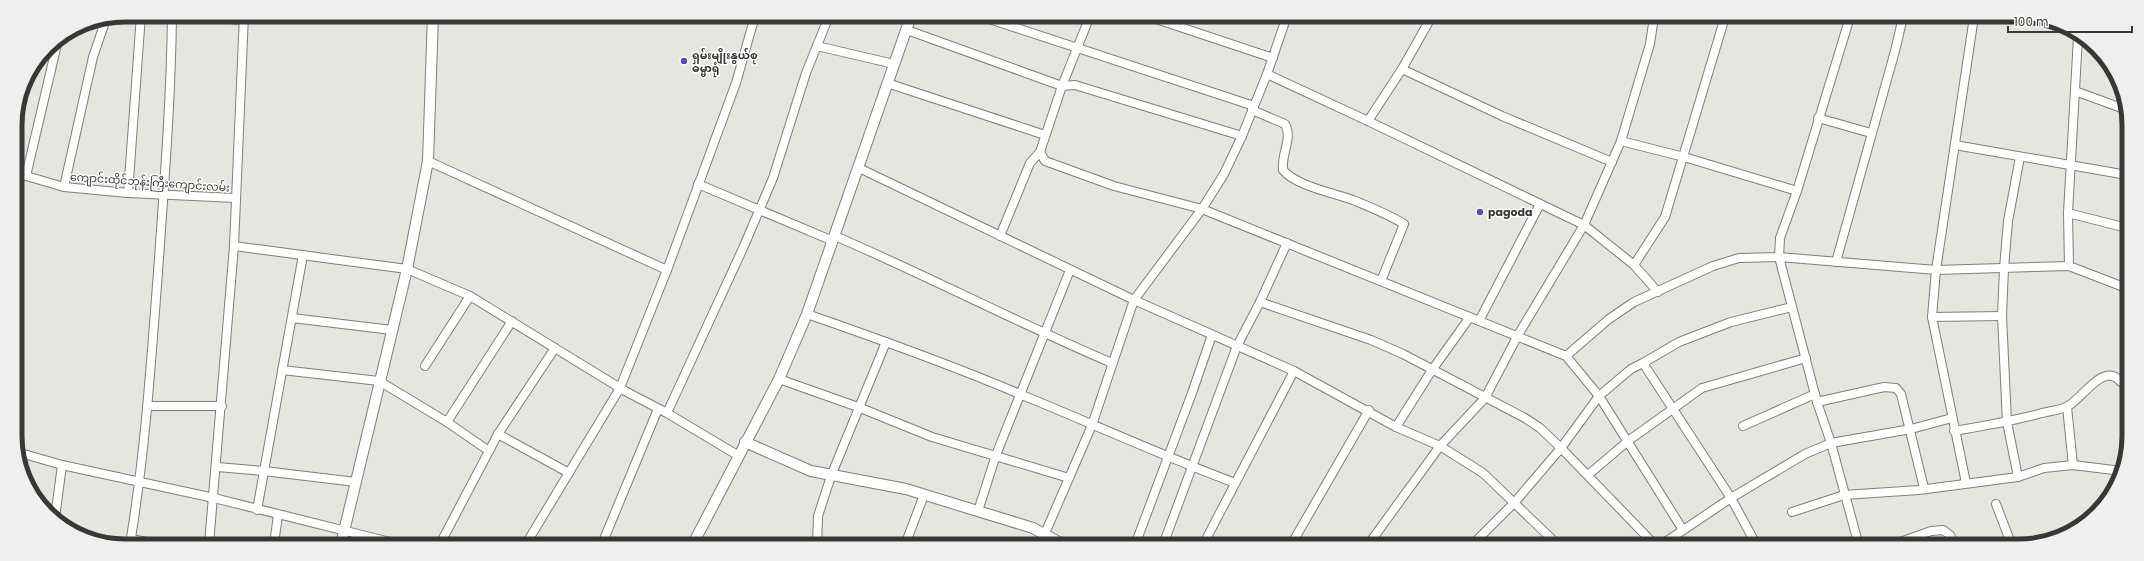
<svg xmlns="http://www.w3.org/2000/svg" width="2144" height="561" viewBox="0 0 2144 561" font-family="Poppins,'Noto Sans Myanmar',sans-serif">
	<style>
		.lines { fill: none; stroke-linecap: round; stroke-linejoin: round }
		.minor-casing { stroke: #807e79; stroke-width: 10 }
		.tertiary-casing { stroke: #807e79; stroke-width: 12 }
		.minor { stroke: #fff; stroke-width: 8 }
		.tertiary { stroke: #fff; stroke-width: 10 }
		.poi-dot { fill: #5c47c0; stroke: #fff; stroke-width: 1.5 }
		.labels { text-anchor: middle; stroke-width: 3; stroke-linejoin: round; paint-order: stroke }
		.poi-label { font-size: 11px; font-weight: bold; fill: #383736; stroke: #fff; text-anchor: start }
		.street-label { font-size: 11px; fill: #383736; stroke: #fff }
		.rim { fill: none; stroke: #383736; stroke-width: 5 }
	</style>
	<rect width="100%" height="100%" fill="#e7e5e0"/>
	<g class="lines">
		<!-- minor casing -->
		<g class="minor-casing">
			<g id="minor">
				<path d="M163 15 244 20"/>
				<path d="M980 16 1254 106"/>
				<path d="M1090 16 1062 86 1040 152 1045 161 1114 186 1202 209 1566 356 1599 396 1683 530"/>
				<path d="M1147 16 1273 58"/>
				<path d="M1850 17 1797 191 1780 238 1779 257 1817 402 1831 443 1859 546"/>
				<path d="M907 30 1062 86 1075 85 1242 136"/>
				<path d="M817 46 894 64"/>
				<path d="M1402 69 1502 116 1612 162"/>
				<path d="M1267 74 1368 121 1584 225 1634 265 1658 292"/>
				<path d="M887 83 1045 135"/>
				<path d="M2075 91 2127 110"/>
				<path d="M1252 110 1285 124C1293 139 1281 153 1283 170 1296 186 1334 193 1353 200 1370 207 1388 214 1404 224L1381 281"/>
				<path d="M1818 118 1871 133"/>
				<path d="M1368 121 1402 69 1432 16"/>
				<path d="M1621 141 1684 157 1797 191"/>
				<path d="M1955 145 2127 175"/>
				<path d="M428 161 667 270"/>
				<path d="M859 168 1134 300 1294 371 1396 427 1440 446 1483 473 1558 545"/>
				<path d="M16 173 64 187 128 193 236 198"/>
				<path d="M26 176 58 40"/>
				<path d="M698 184 833 241"/>
				<path d="M64 187 93 57 106 19"/>
				<path d="M128 193 141 15"/>
				<path d="M2068 213 2127 228"/>
				<path d="M835 236C928 276 1018 323 1112 363"/>
				<path d="M1000 236 1030 163 1040 152"/>
				<path d="M234 246 407 269 470 296 625 391 667 413 739 456"/>
				<path d="M1836 262 1895 51 1903 17"/>
				<path d="M1634 265 1665 217 1725 17"/>
				<path d="M2069 266 2068 213 2078 37"/>
				<path d="M1260 302 1371 340 1403 354 1525 418 1540 428 1561 448 1655 545"/>
				<path d="M807 314C879 339 952 365 1022 395 1093 424 1163 456 1235 483"/>
				<path d="M1932 317 2002 316"/>
				<path d="M292 318 392 330"/>
				<path d="M1479 321 1540 204"/>
				<path d="M1566 356 1609 319 1634 302 1713 266 1739 258 1779 257 1936 270 2069 266 2121 286 2127 290"/>
				<path d="M1643 363 1679 342 1731 322 1792 307"/>
				<path d="M425 366 470 296"/>
				<path d="M282 370 379 381 447 422 489 451"/>
				<path d="M779 379 858 407 932 437 1069 478"/>
				<path d="M1817 402 1884 387 1896 388 1901 394 1924 488"/>
				<path d="M148 406H222"/>
				<path d="M2067 407 2073 465"/>
				<path d="M667 413 744 246 773 178 806 73 829 16"/>
				<path d="M447 422 512 321"/>
				<path d="M1743 426 1815 394"/>
				<path d="M1396 427 1432 370 1470 317"/>
				<path d="M1954 431C1984 426 2013 421 2042 413 2050 411 2061 410 2068 406 2084 397 2104 361 2121 382L2127 381"/>
				<path d="M498 434 569 473"/>
				<path d="M17 452 62 465 214 498 398 544"/>
				<path d="M217 467 264 471 356 482"/>
				<path d="M1588 475 1628 441 1702 388 1806 358"/>
				<path d="M2018 477 2044 468 2073 465 2122 471"/>
				<path d="M1966 483 1932 317 1936 270 1974 17"/>
				<path d="M1996 504 2012 546"/>
				<path d="M257 510 303 255"/>
				<path d="M978 511 996 455 1070 270"/>
				<path d="M1792 512 1844 495 1919 490 2018 477 2007 422 2002 316 2004 268 2008 221 2020 157"/>
				<path d="M55 518 62 465"/>
				<path d="M131 539 157 544"/>
				<path d="M130 544C145 454 151 363 158 272 164 187 171 101 172 15"/>
				<path d="M209 544 234 246 244 15"/>
				<path d="M274 544 278 515"/>
				<path d="M440 544 498 434 555 348"/>
				<path d="M526 544 620 388 667 270 736 83 755 16"/>
				<path d="M602 544 658 409"/>
				<path d="M817 545 818 516 831 476 886 342"/>
				<path d="M905 545 924 495"/>
				<path d="M1040 545 1092 425 1134 300 1202 209 1224 174 1242 136 1267 74 1287 16"/>
				<path d="M1135 545 1192 393 1212 335"/>
				<path d="M1163 545 1237 346 1260 302 1287 243"/>
				<path d="M1203 545 1294 371"/>
				<path d="M1291 545 1369 410"/>
				<path d="M1368 545 1440 446 1485 398 1518 335 1584 225 1621 141 1650 44 1654 17"/>
				<path d="M1472 545 1514 503 1561 448 1599 396 1631 369 1643 363 1731 498 1757 546"/>
				<path d="M1661 545 1731 498 1805 454 1831 443 1911 429 1952 418"/>
				<path d="M1889 546 1931 531 1943 530 1950 535 1955 546"/>
			</g>
		</g>
		<!-- tertiary casing -->
		<g class="tertiary-casing">
			<g id="tertiary">
				<path d="M745 442 811 471 906 489 1033 528 1064 545"/>
				<path d="M341 544 407 269 428 161 433 15"/>
				<path d="M693 544 779 379 807 314 911 16"/>
			</g>
		</g>
		<!-- minor -->
		<use href="#minor" class="minor"/>
		<!-- tertiary -->
		<use href="#tertiary" class="tertiary"/>
	</g>
	<!-- markers -->
	<g class="poi-dot">
		<circle cx="684" cy="61" r="4"/>
		<circle cx="1480" cy="212" r="4"/>
	</g>
	<g class="labels">
		<!-- poi labels -->
		<g class="poi-label">
			<text x="692" y="59">ရှမ်းမျိုးနွယ်စု<tspan x="692" dy="13">ဓမ္မာရုံ</tspan></text>
			<text x="1488" y="216">pagoda</text>
		</g>
		<!-- street labels -->
		<g class="street-label">
			<text transform="translate(150 182) rotate(4)" y="4">ကျောင်းထိုင်ဘုန်းကြီးကျောင်းလမ်း</text>
		</g>
	</g>
	<!-- crop -->
	<path d="M0 0H2144V561H0ZM125 22H2019A103 103 0 0 1 2122 125V436A103 103 0 0 1 2019 539H125A103 103 0 0 1 22 436V125A103 103 0 0 1 125 22Z" fill="#efefef" fill-rule="evenodd"/>
	<path class="rim" d="M125 22H2019A103 103 0 0 1 2122 125V436A103 103 0 0 1 2019 539H125A103 103 0 0 1 22 436V125A103 103 0 0 1 125 22Z"/>
	<!-- scale -->
	<path d="M2008 26v6h124v-6" fill="none" stroke="#383736" stroke-width="2"/>
	<text x="2014" y="26" font-size="12" fill="#383736" stroke="#ffffff" stroke-width="3" paint-order="stroke">100 m</text>
</svg>
